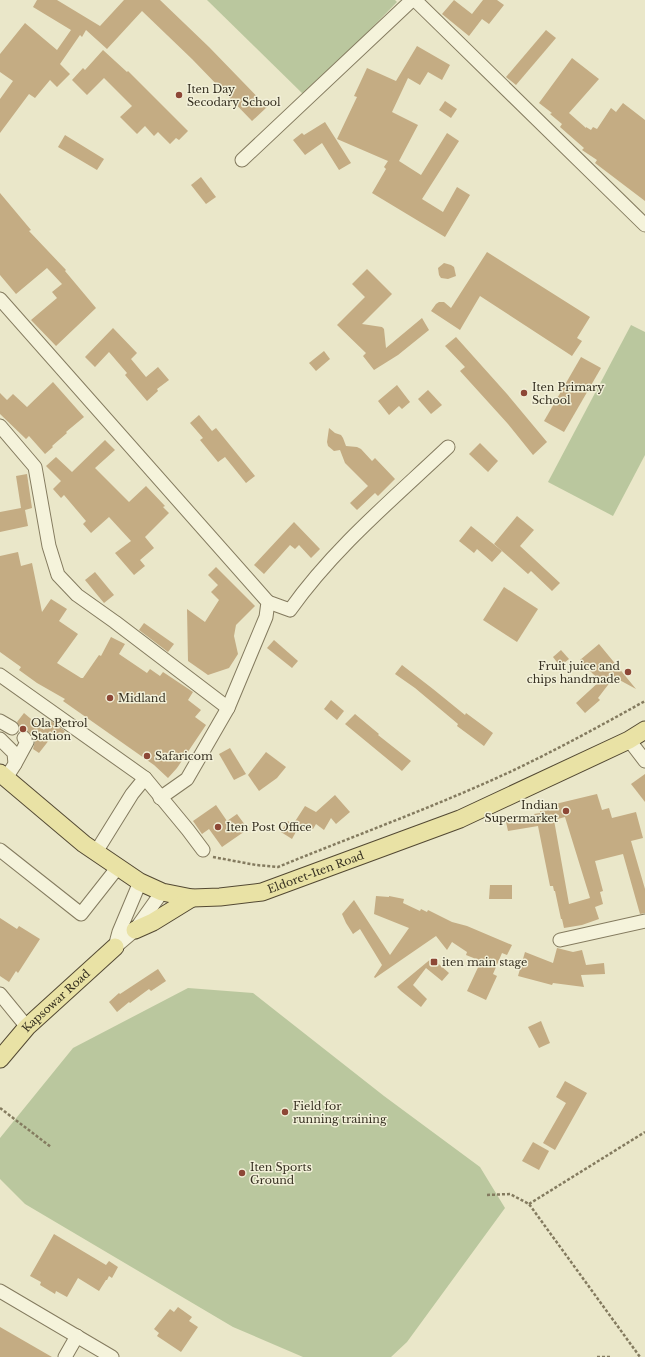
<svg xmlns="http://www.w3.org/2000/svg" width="645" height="1357" viewBox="0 0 645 1357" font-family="'Libre Baskerville',serif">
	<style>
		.green { fill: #bac79e }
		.building { fill: #c4ac83; fill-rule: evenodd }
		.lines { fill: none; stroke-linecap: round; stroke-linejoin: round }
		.minor-casing { stroke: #847b5f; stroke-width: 15 }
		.major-casing { stroke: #534933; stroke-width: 19 }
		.path { stroke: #847b5f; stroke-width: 2.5; stroke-dasharray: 3 2; stroke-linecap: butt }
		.minor { stroke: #f5f3db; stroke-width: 13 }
		.major { stroke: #e9e2a5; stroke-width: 17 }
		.poi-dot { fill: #8d4736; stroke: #f2f0d8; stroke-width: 1.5 }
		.labels { text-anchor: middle; stroke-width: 3; stroke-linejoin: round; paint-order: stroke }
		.poi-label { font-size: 11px; fill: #363021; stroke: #f2f0d8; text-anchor: start }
		.street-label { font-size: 11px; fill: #363021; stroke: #f2f0d8 }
	</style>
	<rect width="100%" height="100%" fill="#eae7c9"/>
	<!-- green -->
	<g class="green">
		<path d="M207 0H395L397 2 305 96Z"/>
		<path d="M631 325 645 332V455L613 516 548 482Z"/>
		<path d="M188 988 253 993 384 1096 480 1167 505 1208 407 1342 391 1357H303L233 1327 25 1204 0 1179V1138L73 1048Z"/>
	</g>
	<!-- building -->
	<g class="building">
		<path d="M37 0H57L100 26 124 0H160L209 47 267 107 252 121 192 59 142 11 107 49 86 30 82 37 80 35 60 64 70 74 57 87 50 80 35 98 29 94 0 133V99L13 81 0 72V54L25 23 57 50 71 30 33 7Z"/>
		<path d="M454 0 472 14 483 0H497L504 5 489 24 482 19 469 36 442 14Z"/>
		<path d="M546 30 556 38 516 85 506 77Z"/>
		<path d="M417 46 450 65 442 80 428 72 420 85 408 78 392 112 418 125 399 161 421 175 447 133 459 141 422 199 443 212 457 187 470 195 445 237 372 193 386 169 384 167 388 161 337 139 357 97 354 96 367 68 396 81Z"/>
		<path d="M103 50 127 72 128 71 188 131 179 140 176 138 170 144 158 132 154 136 145 126 137 134 120 117 132 106 104 78 87 95 72 80 83 68 85 70Z"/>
		<path d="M572 58 599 79 569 113 586 128V127L591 130 593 127 597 129 611 108 616 112 623 103 645 120V201L595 163 597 160 582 150 584 148 560 127 562 124 550 114 552 113 539 103Z"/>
		<path d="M445 101 457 109 451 118 439 110Z"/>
		<path d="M325 122 351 163 339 170 322 143 305 155 293 140 302 133 304 135Z"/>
		<path d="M65 135 104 159 97 170 58 147Z"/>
		<path d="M201 177 216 197 206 204 191 185Z"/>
		<path d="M0 193 31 230 29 231 66 270 65 271 96 308 56 346 31 320 57 298 52 292 62 284 47 268 16 294 0 275Z"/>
		<path d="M487 252 590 317 577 338 582 341 572 356 480 296 460 330 431 311 436 304 439 302H444L451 308Z"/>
		<path d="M444 263 451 265 454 267 456 276 448 279 441 278 439 275 438 268Z"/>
		<path d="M367 269 392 294 362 324 382 327 384 329 386 348 422 318 429 330 398 355 374 370 363 356 366 353 337 325 365 297 352 284Z"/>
		<path d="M113 328 137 353 131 359 146 377 158 367 169 380 157 389 158 391 147 401 125 375 127 373 109 352 95 367 85 357Z"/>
		<path d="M456 337 507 394 547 442 533 455 508 424 460 371 465 367 445 346Z"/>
		<path d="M324 351 330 359 316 371 309 363Z"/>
		<path d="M581 357 601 368 564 432 544 421Z"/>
		<path d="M53 382 84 417 66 432 67 433 52 446 53 447 45 454 29 436 26 439 0 414V393L7 400 13 394 27 407Z"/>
		<path d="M397 385 410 402 402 409 399 406 389 415 378 401Z"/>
		<path d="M428 390 442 405 431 414 418 399Z"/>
		<path d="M199 415 212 431 216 428 255 476 246 483 225 457 218 462 200 440 203 438 190 423Z"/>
		<path d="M329 428 335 433 341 435 343 438 346 446 357 447 361 449 372 461 375 458 395 479 378 496 375 493 357 510 350 503 368 486 345 463 340 450 334 451 328 446 327 442Z"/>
		<path d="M105 440 115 450 95 468 129 502 146 486 165 506 163 507 169 513 145 537 154 548 140 560 145 566 134 575 115 553 131 541 109 517 91 533 83 524 86 521 64 495 61 498 53 489 61 481 46 466 56 457 72 472Z"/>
		<path d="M480 443 498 461 488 472 469 454Z"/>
		<path d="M27 474 32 508 25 510 28 526 0 532V512L21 508 16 476Z"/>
		<path d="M517 516 534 530 520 546 560 583 552 591 531 571 528 574 494 544Z"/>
		<path d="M294 522 320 549 311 558 299 545 295 549 290 545 264 574 254 565Z"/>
		<path d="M471 526 502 551 492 562 477 549 474 553 459 541Z"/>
		<path d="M18 552 21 566 32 563 42 612 51 599 67 609 59 621 78 634 57 663 81 678H83L99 655 101 656 111 637 125 644 119 654 147 673 150 669 160 676 163 672 193 692 188 700 201 710 195 717 206 725 177 768 168 778 154 765 63 701 65 699 37 683 19 670 21 667 0 652V556Z"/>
		<path d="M216 567 255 606 236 625 234 636 238 654 229 668 208 675 188 661 187 609 205 622 219 600 211 592 218 585 208 575Z"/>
		<path d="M95 572 114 595 104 603 85 580Z"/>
		<path d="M504 587 538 609 517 642 483 620Z"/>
		<path d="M144 623 174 644 168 652 139 630Z"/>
		<path d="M274 640 298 661 292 668 267 648Z"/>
		<path d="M599 644 636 689 614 677 598 698 600 700 585 713 576 703 601 680 593 674 580 660Z"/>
		<path d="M561 650 569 659 560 666 553 657Z"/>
		<path d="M402 665 433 689 465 715 466 713 493 733 484 746 457 726 458 724 415 688 395 674Z"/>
		<path d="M331 700 344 711 337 720 324 709Z"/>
		<path d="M24 713 44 730 51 721 65 731 60 737H56L53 735 39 753 33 749 35 741 30 733 23 730 19 732 20 728 17 722Z"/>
		<path d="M355 714 379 734 378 735 411 761 402 771 345 724Z"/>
		<path d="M230 748 246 774 234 780 219 754Z"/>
		<path d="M266 752 286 767 277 778 259 791 248 775Z"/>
		<path d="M645 774V802L631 784Z"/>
		<path d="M597 794 602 810 609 808 612 818 636 812 643 838 631 841 645 889V913L640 914 623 854 595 861 603 891 600 892 603 904 595 907 599 919 582 925 564 928 562 919H561L555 891H554L553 886H550L538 826 508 831 506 822 535 816 534 814 540 813V811L548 810 547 806ZM565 817 590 898 569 904 554 820Z"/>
		<path d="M335 795 350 812 336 824 331 818 324 830 316 824 313 829 310 827 307 832 294 823 305 806 316 812Z"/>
		<path d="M216 805 227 821 237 814 248 829 222 847 209 829 202 834 193 821Z"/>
		<path d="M288 821 298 828 292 839 281 832Z"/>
		<path d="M490 885H512V899H489Z"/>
		<path d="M376 896 389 897V896L404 899 403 903 420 911 421 909 427 912 428 910 452 922 467 926 512 945 507 955 502 953 493 974 497 976 486 1000 467 991 481 961 466 955 467 952 452 942 447 950 436 936 375 978 374 977 382 965 360 929 353 934 346 923 342 914 354 900 390 955 409 928 374 914Z"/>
		<path d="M0 918 17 929 19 926 40 939 18 973 16 971 9 982 0 976Z"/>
		<path d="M557 948 573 952 582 950 586 965 604 963 605 974 581 975 584 987 553 983 552 985 518 976 525 952 553 963Z"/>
		<path d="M432 958 449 973 442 981 426 968 413 985 427 999 421 1007 401 991 397 987Z"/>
		<path d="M158 969 166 981 151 991 149 989 130 1003 129 1002 117 1012 109 1002 119 993 120 994Z"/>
		<path d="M541 1021 550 1043 539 1048 528 1027Z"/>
		<path d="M565 1081 587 1093 555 1150 543 1143 566 1103 556 1097Z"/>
		<path d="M533 1142 549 1151 539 1170 522 1161Z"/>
		<path d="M54 1234 106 1265 109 1261 118 1267 112 1278 109 1276 107 1280H106L99 1291 78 1278 67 1297 56 1291 55 1294 40 1285 41 1282 30 1276Z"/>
		<path d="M178 1307 192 1317 189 1321 198 1327 181 1352 157 1336 159 1333 154 1329 170 1309 174 1312Z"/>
		<path d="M0 1327 52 1357H0Z"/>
	</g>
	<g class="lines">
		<!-- minor casing -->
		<g class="minor-casing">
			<g id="minor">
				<path d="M415 0 645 225"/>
				<path d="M242 160 412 0"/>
				<path d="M0 299 268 602 266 617 228 708 187 779 160 798"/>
				<path d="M0 426 35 467 49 546 58 575 77 595 115 622 228 708"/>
				<path d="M268 602 290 610C334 548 393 499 448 447"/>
				<path d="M0 675 145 778 188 830 203 850"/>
				<path d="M0 721 12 728"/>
				<path d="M0 739 14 753 15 764 6 778"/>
				<path d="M629 740 645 761"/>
				<path d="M15 764 27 742 24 738"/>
				<path d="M0 850 81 914 118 867"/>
				<path d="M96 852 132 794 145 778"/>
				<path d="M560 940 645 921"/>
				<path d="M115 947 135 930 162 892"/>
				<path d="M115 947 119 932 140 882"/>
				<path d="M0 994 27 1027"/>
				<path d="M0 1291 112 1357"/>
				<path d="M65 1357 77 1336"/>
			</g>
		</g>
		<!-- major casing -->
		<g class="major-casing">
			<g id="major">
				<path id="s1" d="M0 773 84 844 140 882 162 892 192 898 220 897 262 892 460 819 629 740 645 730"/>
				<path d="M135 930 153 922 192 898"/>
				<path id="s2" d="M0 1059 27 1027 115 947"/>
			</g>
		</g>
		<!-- path -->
		<g class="path">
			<path d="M213 857 256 865 278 867C356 835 437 806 514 770 558 749 602 725 645 701"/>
			<path d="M0 1108 51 1147"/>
			<path d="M487 1195 510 1194 529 1204 640 1357"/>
			<path d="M529 1204 645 1132"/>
			<path d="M597 1357H610"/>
		</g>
		<!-- minor -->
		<use href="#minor" class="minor"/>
		<!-- major -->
		<use href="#major" class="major"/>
	</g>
	<!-- markers -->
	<g class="poi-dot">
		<circle cx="179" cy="95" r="4"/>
		<circle cx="524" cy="393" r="4"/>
		<circle cx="628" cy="672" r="4"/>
		<circle cx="110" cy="698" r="4"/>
		<circle cx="23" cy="729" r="4"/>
		<circle cx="147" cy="756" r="4"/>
		<circle cx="566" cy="811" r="4"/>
		<circle cx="218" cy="827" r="4"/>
		<rect x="430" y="958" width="8" height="8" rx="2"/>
		<circle cx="285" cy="1112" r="4"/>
		<circle cx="242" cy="1173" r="4"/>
	</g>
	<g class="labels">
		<!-- poi labels -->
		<g class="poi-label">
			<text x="187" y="93">Iten Day<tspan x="187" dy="13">Secodary School</tspan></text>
			<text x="532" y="391">Iten Primary<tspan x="532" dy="13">School</tspan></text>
			<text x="620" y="670" text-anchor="end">Fruit juice and<tspan x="620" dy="13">chips handmade</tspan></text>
			<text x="118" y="702">Midland</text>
			<text x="31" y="727">Ola Petrol<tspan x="31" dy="13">Station</tspan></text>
			<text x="155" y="760">Safaricom</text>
			<text x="558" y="809" text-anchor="end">Indian<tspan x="558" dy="13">Supermarket</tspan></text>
			<text x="226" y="831">Iten Post Office</text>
			<text x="442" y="966">iten main stage</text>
			<text x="293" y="1110">Field for<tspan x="293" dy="13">running training</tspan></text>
			<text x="250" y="1171">Iten Sports<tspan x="250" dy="13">Ground</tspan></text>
		</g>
		<!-- street labels -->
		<g class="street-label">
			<text dy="4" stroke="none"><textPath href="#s1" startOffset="360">Eldoret-Iten Road</textPath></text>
			<text dy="4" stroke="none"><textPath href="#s2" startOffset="81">Kapsowar Road</textPath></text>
		</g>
	</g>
</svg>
